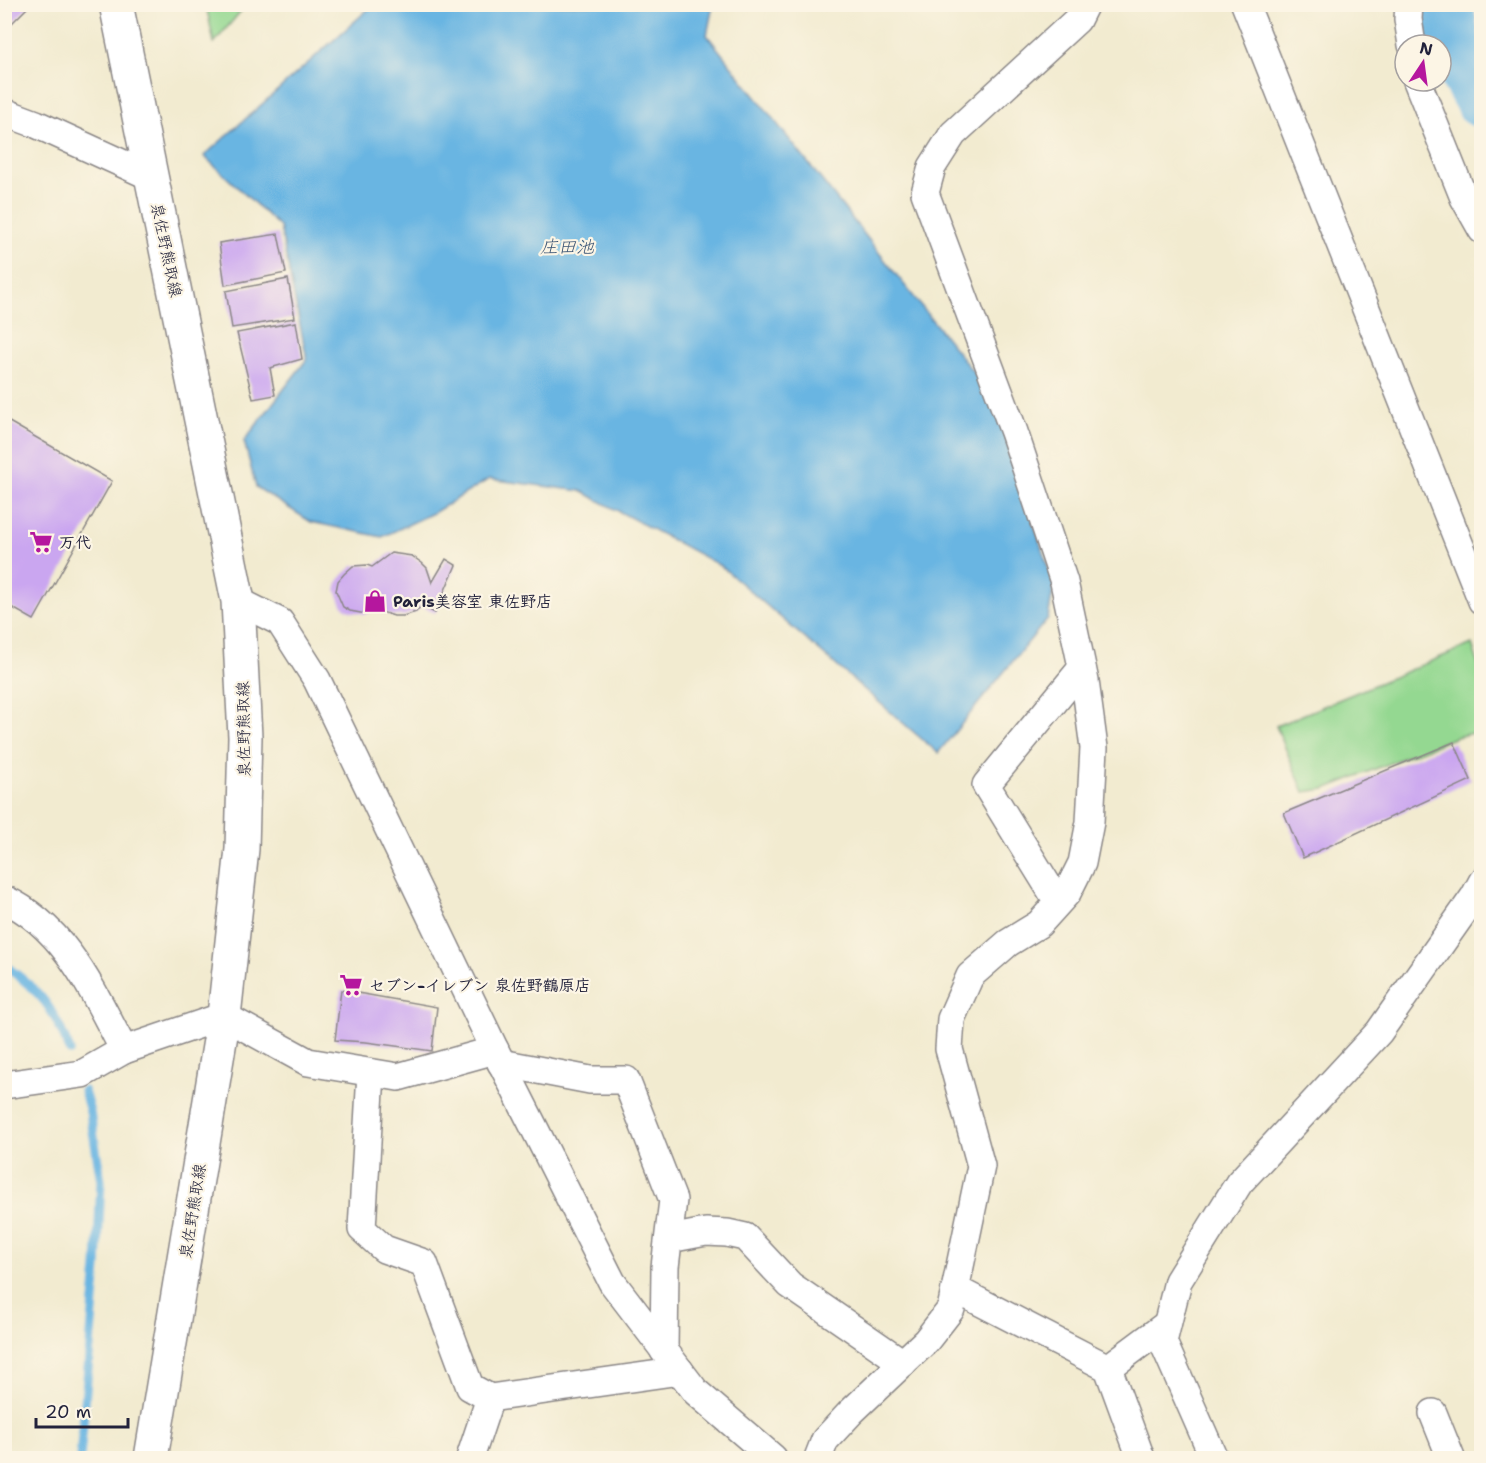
<svg xmlns="http://www.w3.org/2000/svg" width="1486" height="1463" viewBox="0 0 1486 1463" font-family="'Shantell Sans','Klee One',sans-serif">
	<style>
		.green { fill: #94d891; stroke: #5b7d66; stroke-width: 1.5 }
		.water { fill: #69b5e2; stroke: #466c8e; stroke-width: 1.5 }
		.lines { fill: none; stroke-linecap: round; stroke-linejoin: round }
		.stream { stroke: #69b5e2; stroke-width: 9 }
		.river { stroke: #69b5e2; stroke-width: 54 }
		.building { fill: #caa6f0 }
		.street-casing { stroke: #8a8686; stroke-width: 30 }
		.secondary-casing { stroke: #8a8686; stroke-width: 36 }
		.street { stroke: #fff; stroke-width: 27 }
		.secondary { stroke: #fff; stroke-width: 33 }
		.labels { text-anchor: middle; stroke-width: 4.5; stroke-linejoin: round; paint-order: stroke }
		.street-label { font-size: 16px; fill: #22223b; stroke: #fcf5e5 }
		.poi-label { font-size: 16px; font-weight: bold; fill: #22223b; stroke: #fcf5e5; text-anchor: start }
		.water-label { font-size: 18px; font-style: italic; fill: #3b5575; stroke: #fcf5e5 }
	</style>
	<rect width="100%" height="100%" fill="#fcf5e5"/>
	<filter id="ink" filterUnits="userSpaceOnUse"><feTurbulence type="fractalNoise" baseFrequency=".0167" numOctaves="2"/><feDisplacementMap in="SourceGraphic" scale="12" xChannelSelector="R" yChannelSelector="G"/><feConvolveMatrix kernelMatrix="1 2 1 2 8 2 1 2 1" color-interpolation-filters="sRGB"/></filter>
	<filter id="wash" filterUnits="userSpaceOnUse"><feTurbulence type="fractalNoise" baseFrequency=".008" numOctaves="4" result="noise"/><feDisplacementMap in="SourceGraphic" scale="24" xChannelSelector="R" yChannelSelector="G"/><feGaussianBlur stdDeviation="1.35" result="paint"/><feColorMatrix in="noise" values="0 0 0 0 0 0 0 0 0 0 0 0 0 0 0 0 0 1.4 0 .05"/><feComposite in="paint" operator="in"/></filter>
	<g filter="url(#wash)">
		<rect width="100%" height="100%" fill="#f2ebd0"/>
		<!-- green -->
		<g class="green">
			<path d="M206 5V4L246 5 214 43Z"/>
			<path d="M1472 644 1481 672V731L1456 737 1325 789 1304 792 1276 726Z"/>
		</g>
		<!-- water -->
		<path class="water" d="M373 5H713L707 35 993 397 1054 586 1048 618 938 753 721 566 581 491 489 479 435 512 382 537 311 522 256 487 244 441 307 359 280 227 204 156Z"/>
		<g class="lines">
			<!-- stream -->
			<g class="stream">
				<path d="M4 965C43 993 53 1008 70 1051"/>
				<path d="M80 1458 97 1267 101 1181 90 1112 84 1091"/>
			</g>
			<!-- river -->
			<path class="river" d="M1446 4 1455 54 1482 101"/>
		</g>
		<g id="blocks">
			<!-- building -->
			<g class="building">
				<path d="M4 4H31L4 31Z"/>
				<path d="M278 234 286 273 225 285 219 243Z"/>
				<path d="M288 279 295 318 232 328 226 291Z"/>
				<path d="M296 322 302 359 270 368 275 395 253 399 237 333Z"/>
				<path d="M4 419 112 481 34 620 4 603Z"/>
				<path d="M391 553 412 556 422 563 427 568 432 583 446 559 456 565 435 613 421 606 416 612 403 616H394L375 610 366 614 350 611 343 607 336 591 338 581 344 574 353 566 367 565 372 567Z"/>
				<path d="M1454 742 1471 780 1303 858 1284 813Z"/>
				<path d="M341 990 437 1007 432 1051 366 1042 335 1040Z"/>
			</g>
		</g>
	</g>
	<g filter="url(#ink)">
		<use href="#blocks" fill-opacity="0" stroke="#8a8686" stroke-width="1.5"/>
		<g class="lines">
			<!-- street casing -->
			<g class="street-casing">
				<g id="street">
					<path d="M1245 4 1482 601"/>
					<path d="M1409 4 1408 19 1412 45"/>
					<path d="M1417 81 1464 198 1482 230"/>
					<path d="M4 112 36 124 152 177"/>
					<path d="M238 601 280 622 317 680 495 1050 612 1282 696 1392 773 1458"/>
					<path d="M4 899C66 927 94 994 124 1050L224 1016 308 1062 398 1077 495 1050"/>
					<path d="M1058 902 986 785 1082 668"/>
					<path d="M501 1063 590 1080H626L673 1200 665 1267 664 1351"/>
					<path d="M371 1073 362 1229 384 1249 424 1263 470 1387 490 1398 680 1371"/>
					<path d="M4 1085 82 1074 124 1050"/>
					<path d="M669 1239 706 1232 727 1233 745 1237 790 1285 903 1363"/>
					<path d="M955 1289 1108 1368 1141 1458"/>
					<path d="M1108 1368 1167 1324"/>
					<path d="M1433 1413 1451 1458"/>
					<path d="M470 1458 490 1398"/>
					<path d="M818 1458 825 1440 851 1412 926 1341 951 1309 981 1166 949 1049 951 1019 970 976 1008 943 1039 924 1067 893 1082 863 1090 822 1094 748 1085 681 1064 582 1014 432 925 193 932 167 953 134 1077 20 1085 4"/>
					<path d="M1214 1458 1163 1342 1178 1281 1239 1183 1379 1032 1474 897 1482 882"/>
				</g>
			</g>
			<!-- secondary casing -->
			<g class="secondary-casing">
				<path id="secondary" d="M116 4 238 601 245 737 242 849 224 1016 151 1458"/>
			</g>
			<!-- street -->
			<use href="#street" class="street"/>
			<!-- secondary -->
			<use href="#secondary" class="secondary"/>
		</g>
	</g>
	<!-- icons -->
	<defs>
		<g id="supermarket-bare" transform="scale(1.8)"><path d="M-6-5.5h2.5l.6 2H6L4.5 2H-2.5L-4.4-4H-6ZM-1.5 3.2a1.3 1.3 0 1 0 .1 0ZM3 3.2a1.3 1.3 0 1 0 .1 0Z" fill="#b5179e" stroke="#fcf5e5" stroke-width="2.5" paint-order="stroke"/></g>
		<g id="shop-bare" transform="scale(1.8)"><path d="M-5-2.5h2.3a2.7 3.5 0 0 1 5.4 0H5L5.5 6h-11ZM-1.5-2.5h3a1.5 2.3 0 0 0-3 0Z" fill="#b5179e" stroke="#fcf5e5" stroke-width="2.5" paint-order="stroke"/></g>
	</defs>
	<g fill-rule="evenodd">
		<use href="#supermarket-bare" x="41" y="542"/>
		<use href="#shop-bare" x="375" y="601"/>
		<use href="#supermarket-bare" x="351" y="985"/>
	</g>
	<g class="labels">
		<!-- street labels -->
		<g class="street-label">
			<text transform="translate(167 250) rotate(78)" y="6">泉佐野熊取線</text>
			<text transform="translate(243 729) rotate(-91)" y="6">泉佐野熊取線</text>
			<text transform="translate(192 1211) rotate(-81)" y="6">泉佐野熊取線</text>
		</g>
		<!-- poi labels -->
		<g class="poi-label">
			<text x="59" y="548">万代</text>
			<text x="393" y="607">Paris美容室 東佐野店</text>
			<text x="369" y="991">セブン-イレブン 泉佐野鶴原店</text>
		</g>
		<!-- water labels -->
		<g class="water-label">
			<text x="567" y="253">庄田池</text>
		</g>
	</g>
	<!-- margin -->
	<rect width="1486" height="1463" fill="none" stroke="#fcf5e5" stroke-width="24"/>
	<!-- north arrow -->
	<g transform="translate(1423 63) rotate(13)"><circle r="28" fill="#fcf5e5" stroke="#a5a1a1" stroke-width="1.5"/>
	<path d="M0-4.5L10 22L0 15L-10 22Z" fill="#b5179e"/>
	<text y="-9" font-size="16" font-weight="bold" text-anchor="middle" fill="#22223b">N</text>
	</g>
	<!-- scale -->
	<path d="M36 1418v9h92v-9" fill="none" stroke="#22223b" stroke-width="3"/>
	<text x="45" y="1418" font-size="18" fill="#22223b" stroke="#fcf5e5" stroke-width="4.5" paint-order="stroke">20 m</text>
</svg>
